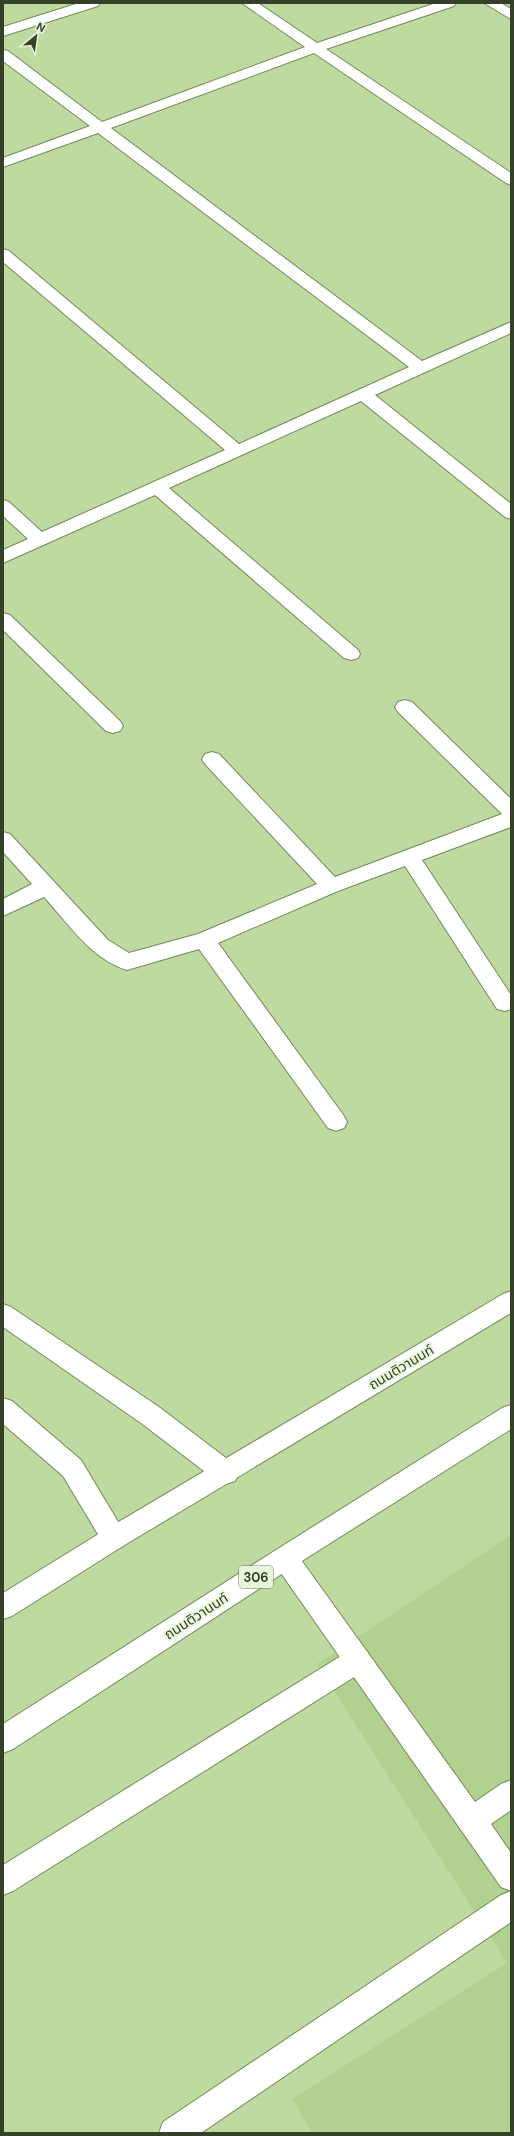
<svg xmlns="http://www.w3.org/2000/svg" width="514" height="2136" viewBox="0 0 514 2136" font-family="'DM Sans','Noto Sans Thai',sans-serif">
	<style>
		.built { fill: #b2d090 }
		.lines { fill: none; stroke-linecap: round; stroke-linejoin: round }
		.service-casing { stroke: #728b55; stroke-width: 2 }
		.minor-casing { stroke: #728b55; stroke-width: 2 }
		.primary-casing { stroke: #728b55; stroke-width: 2 }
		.service { fill: #fff; fill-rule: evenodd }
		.minor { fill: #fff; fill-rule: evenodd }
		.primary { fill: #fff; fill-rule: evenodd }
		.labels { text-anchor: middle; stroke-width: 4; stroke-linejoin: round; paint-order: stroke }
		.shield { fill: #e7f6d9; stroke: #6a775e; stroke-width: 1 }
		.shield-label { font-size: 13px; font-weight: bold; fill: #354029 }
		.street-label { font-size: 14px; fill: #354029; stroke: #e7f6d9 }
	</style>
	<rect width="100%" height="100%" fill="#bfdaa1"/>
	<!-- built -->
	<path class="built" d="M511 1535V2133H312L292 2099 507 1963 317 1664Z"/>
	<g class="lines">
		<!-- service casing -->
		<g class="service-casing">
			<path id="service" d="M285 1546 294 1550 475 1802 501 1784 511 1780V1810L491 1824 511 1853V1891L501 1887 276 1566 272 1558 276 1550Z"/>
		</g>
		<!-- minor casing -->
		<g class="minor-casing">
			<g id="minor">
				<path d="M79 3H100L98 6 3 36V27Z"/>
				<path d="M242 3H258L317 43 436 3H456L454 6 326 49 511 173V185L506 183 314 53 111 128 422 361 511 322V333L375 395 511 504V519L505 517 361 401 169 488 358 650 360 654 358 658 351 660 344 658 155 495 3 563V550L28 539 3 516V500L9 502 42 532 225 450 3 262V249L9 251 239 444 409 367 98 133 3 167V158L90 126 3 61V50L8 51 102 122 305 47Z"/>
				<path d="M484 3H501L511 9V19Z"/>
				<path d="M3 613 10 615 120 721 123 726 120 731 113 733 106 731 3 630Z"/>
				<path d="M405 700 412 702 511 799V827L422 860 511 995V1009L505 1011 497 1009 405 866 338 891 218 943 344 1116 347 1122 344 1128 336 1131 328 1128 199 949 127 970C91 959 68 923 44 897L3 916V899L32 884 3 852V832L10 834 108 940 129 953 198 934 317 884 205 764 202 759 205 754 212 752 219 754 335 877 502 814 398 712 395 707 398 702Z"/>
				<path d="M3 1304 11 1307 159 1407 235 1465 239 1473 235 1481 226 1484 217 1481 141 1423 3 1327Z"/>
				<path d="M3 1398 12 1401 81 1460 123 1530 127 1538 123 1546 114 1550 105 1546 63 1476 3 1424Z"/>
				<path d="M358 1647 367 1651 371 1660 367 1669 13 1891 3 1895V1865L349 1651Z"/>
				<path d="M511 1891V1922L201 2133H159L163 2122 501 1895Z"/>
			</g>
		</g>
		<!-- primary casing -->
		<g class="primary-casing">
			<g id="primary">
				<path d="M511 1291V1313L123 1546 12 1616 3 1619V1593L105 1530 503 1294Z"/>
				<path d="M511 1405V1429L294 1566 13 1749 3 1753V1724L276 1550 502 1408Z"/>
			</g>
		</g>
		<!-- service -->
		<use href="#service" class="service"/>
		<!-- minor -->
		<use href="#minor" class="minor"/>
		<!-- primary -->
		<use href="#primary" class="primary"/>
	</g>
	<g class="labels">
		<!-- shield labels -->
		<rect class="shield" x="239" y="1566" width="34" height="22" rx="3"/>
		<g class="shield-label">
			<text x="256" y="1582">306</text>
		</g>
		<!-- street labels -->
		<g class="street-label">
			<text transform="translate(401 1367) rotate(-31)" y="5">ถนนติวานนท์</text>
			<text transform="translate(196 1616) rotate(-33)" y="5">ถนนติวานนท์</text>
		</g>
	</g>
	<!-- border -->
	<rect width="514" height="2136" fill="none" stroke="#354029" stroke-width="8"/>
	<!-- north arrow -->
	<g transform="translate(36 36) rotate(29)" stroke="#e7f6d9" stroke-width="3" paint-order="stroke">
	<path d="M0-3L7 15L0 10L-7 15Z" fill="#354029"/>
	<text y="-6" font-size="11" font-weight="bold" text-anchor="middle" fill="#354029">N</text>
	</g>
</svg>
